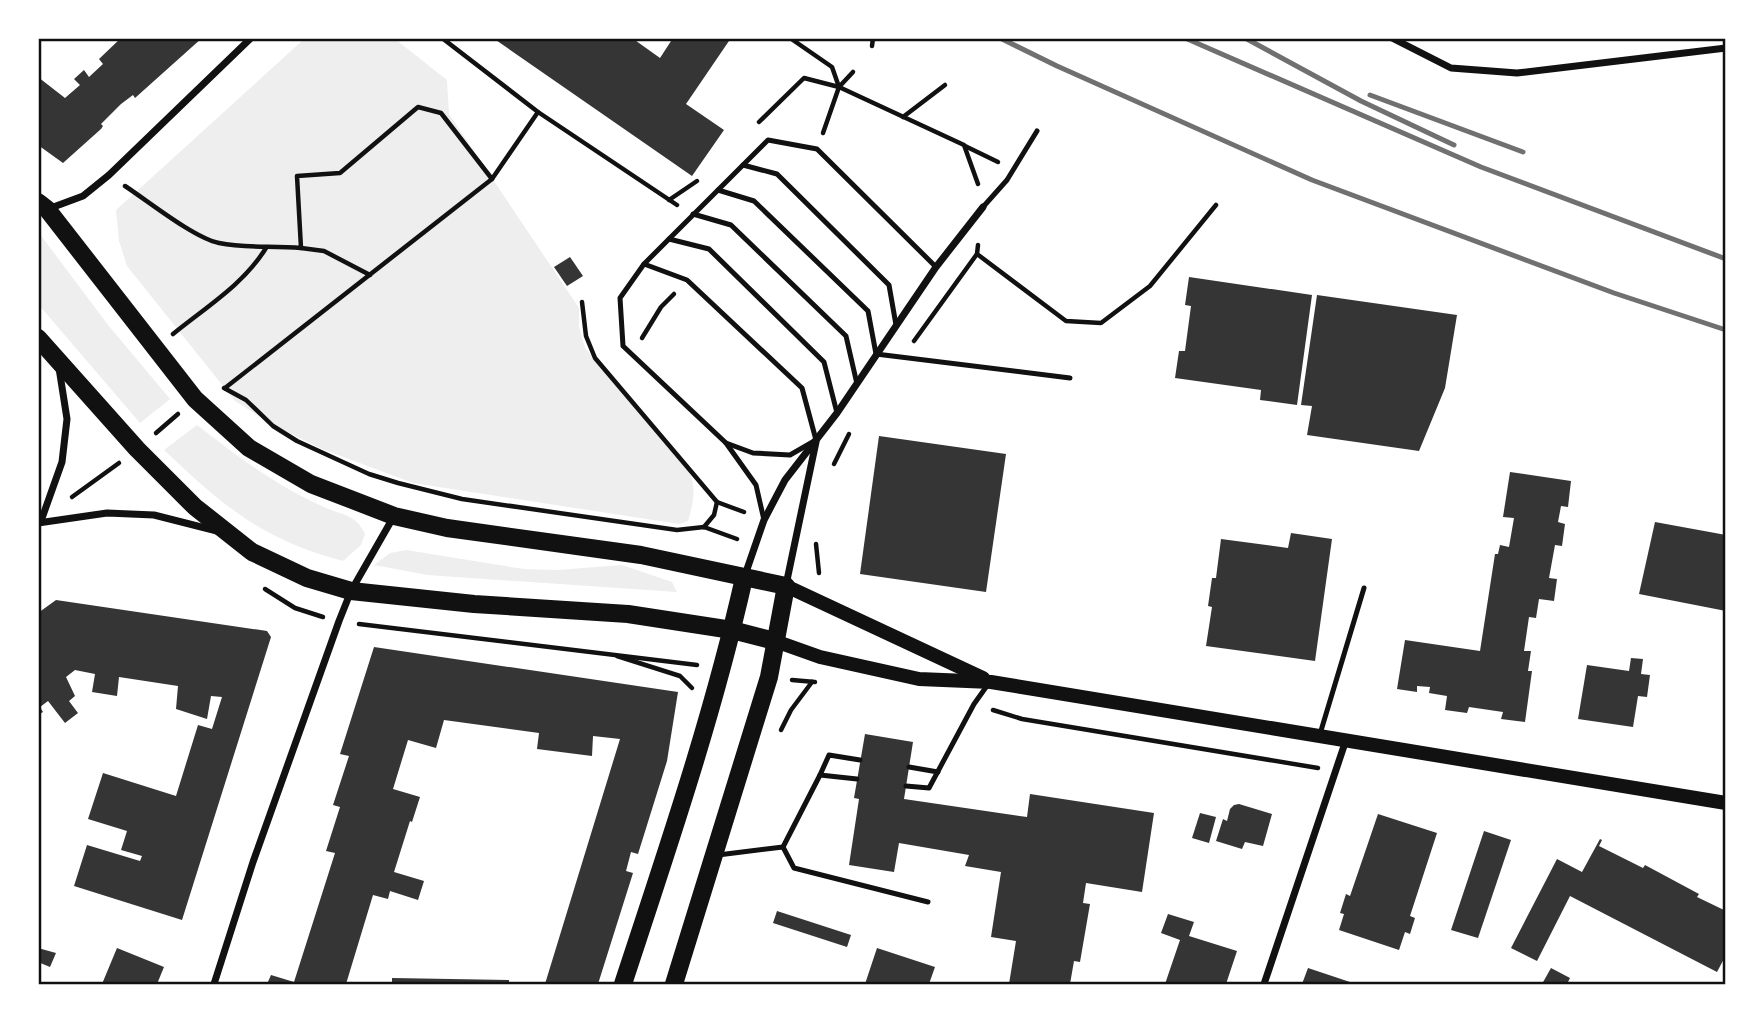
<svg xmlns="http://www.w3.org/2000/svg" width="1764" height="1023" viewBox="0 0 1764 1023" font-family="'Public Sans',sans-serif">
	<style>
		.green { fill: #eee }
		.building { fill: #353535 }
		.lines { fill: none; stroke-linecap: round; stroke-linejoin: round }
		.path { stroke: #111; stroke-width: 4.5 }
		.service { stroke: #111; stroke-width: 5 }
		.minor { stroke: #111; stroke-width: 7 }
		.secondary { stroke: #111; stroke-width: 14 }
		.primary { stroke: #111; stroke-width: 18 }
		.rail { stroke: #707070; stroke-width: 5 }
		.neatline { fill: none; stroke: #111; stroke-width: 2.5 }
	</style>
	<rect width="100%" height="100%" fill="#fff"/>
	<!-- green -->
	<g class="green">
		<path d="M304 39H395L447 80 449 114 579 308V327L585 348 687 467C697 486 694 501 688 521L679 524 413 483 322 449 275 426 235 401 127 266 119 241 116 210Z"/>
		<path d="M39 233 108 325 170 399 140 423 39 305Z"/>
		<path d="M197 425C238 457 278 487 326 508 344 515 357 516 365 534L361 545 343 561C263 540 223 506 164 450Z"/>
		<path d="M406 550 524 569 558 570 622 565 672 582 677 592 427 575 374 565 390 553Z"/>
	</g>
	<!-- building -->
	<g class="building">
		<path d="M121 38H202L135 98 133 95 121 104 101 124 103 126 101 129 63 163 38 145V77L65 98 80 85 74 79 84 70 89 77 103 64 99 59Z"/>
		<path d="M493 38H632L660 58 673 38H731L686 104 724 130 692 176Z"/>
		<path d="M570 257 583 276 567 286 554 267Z"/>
		<path d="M1189 277 1312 295 1297 405 1260 400 1261 390 1175 378 1179 351H1185L1191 306 1185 305Z"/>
		<path d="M1317 295 1457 315 1445 388 1419 451 1307 435 1312 406 1301 405Z"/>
		<path d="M879 436 1006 454 986 592 860 574Z"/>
		<path d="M1510 472 1571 481 1568 507 1561 506 1558 522 1565 524 1562 546 1555 545 1549 578 1557 579 1554 601 1539 599 1536 618 1529 617 1524 651H1531L1528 671H1532L1525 722 1501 719 1503 712 1469 707 1467 713 1445 710 1447 696 1429 693 1430 687 1417 686V692L1397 689 1405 640 1480 651 1495 554H1498L1500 545 1509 547 1514 518 1503 517Z"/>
		<path d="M1655 522 1726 535V611L1639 594Z"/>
		<path d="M1291 533 1332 539 1315 661 1206 646 1212 607 1208 606 1212 578H1216L1221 539 1288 548Z"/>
		<path d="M56 600 267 631 271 637 182 920 74 886 87 845 140 861 142 856 121 850 127 831 88 819 103 773 176 796 198 725 212 729 222 697 211 696 207 719 176 709 178 686 119 677 117 696 92 692 95 674 75 670 66 677 75 696 69 701 78 713 65 723 48 701 40 707 43 712 38 715V613Z"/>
		<path d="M374 647 678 692 667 761 638 854 631 852 626 871 633 873 598 984H545L620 739 593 736 592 756 537 749 539 733 444 720 436 748 408 740 393 789 420 797 412 822 410 821 394 872 424 881 418 900 390 891 388 899 373 895 346 984H267L271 975 294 982 335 853 326 851 340 807 333 805 349 756 340 754Z"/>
		<path d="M1631 658 1643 659 1641 674 1650 675 1647 697 1638 696 1633 727 1578 719 1587 665 1629 671Z"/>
		<path d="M865 734 913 742 904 799 1027 817 1030 794 1154 813 1142 892 1086 883 1083 903 1090 904 1080 962 1074 961 1070 984H1009L1016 941 991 937 1001 872 965 866 969 855 899 843 894 872 849 865 859 799 854 798Z"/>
		<path d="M1239 804 1272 814 1263 846 1245 842 1242 849 1216 841 1223 819 1227 821 1230 809 1234 805Z"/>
		<path d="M1200 813 1216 817 1209 843 1192 838Z"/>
		<path d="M1378 814 1437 833 1410 916 1415 918 1410 934 1405 932 1399 950 1339 930 1344 914 1340 913 1346 894 1350 896Z"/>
		<path d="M1484 831 1511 840 1478 938 1451 930Z"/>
		<path d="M1600 839 1602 840 1599 846 1643 868 1645 865 1699 894 1697 897 1726 911V955L1717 972 1570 896 1537 961 1511 948 1557 859 1582 872Z"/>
		<path d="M777 911 851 935 847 947 773 923Z"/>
		<path d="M1168 914 1194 922 1189 936 1237 951 1226 984H1165L1180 940 1161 933Z"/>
		<path d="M38 948 56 953 50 967 38 962Z"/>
		<path d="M117 948 164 967 157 984H102Z"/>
		<path d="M877 948 935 967 929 984H865Z"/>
		<path d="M1308 968 1350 982 1349 984H1302Z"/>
		<path d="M1551 968 1570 978 1568 982 1573 984H1542Z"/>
		<path d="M392 978 509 980V984H392Z"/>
	</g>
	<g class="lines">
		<!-- path -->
		<g class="path">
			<path d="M442 38 538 112 677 205"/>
			<path d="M790 38 832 67 839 87"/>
			<path d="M872 46 873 38"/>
			<path d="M903 117 945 85"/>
			<path d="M759 122 804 78 839 87 964 145 978 184"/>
			<path d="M823 133 839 87 853 72"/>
			<path d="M965 146 998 162"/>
			<path d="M125 186C148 201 194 238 219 243 247 249 274 245 301 248L297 176 340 173 418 107 441 113 492 179"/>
			<path d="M669 200 697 181"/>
			<path d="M978 245 977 254 1066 321 1101 323 1150 286 1216 205"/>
			<path d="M301 248 324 251 370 275"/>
			<path d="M582 302 586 336 595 358 717 502 744 512"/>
			<path d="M173 334C206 307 243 285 266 248"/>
			<path d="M642 338 661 307 674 294"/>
			<path d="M914 341 977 254"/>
			<path d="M224 388 246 400 273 426 297 441 369 474 398 483 462 499 677 530 704 527 737 539"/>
			<path d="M225 388 492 179 538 112"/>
			<path d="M156 433 178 414"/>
			<path d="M834 464 849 434"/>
			<path d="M72 497 119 463"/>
			<path d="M704 527 714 515 717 502"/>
			<path d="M816 544 819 573"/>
			<path d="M265 589 295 608 323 617"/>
			<path d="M359 624 697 665"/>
			<path d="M617 656 680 676 692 688"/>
			<path d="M792 680 815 682"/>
			<path d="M993 710 1022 719 1318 768"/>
			<path d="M781 730 791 710 812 682"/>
		</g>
		<!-- service -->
		<g class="service">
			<path d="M743 165 777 174 889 285 896 325"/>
			<path d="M718 190 754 201 868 311 876 354 1070 378"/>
			<path d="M983 207 1007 180 1037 131"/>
			<path d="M693 214 731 225 846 336 857 384"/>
			<path d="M669 239 709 249 824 362 837 413"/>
			<path d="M644 264 687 280 802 388 816 440 790 455 753 453 726 443"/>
			<path d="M764 520 756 485 726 443 623 346 620 298 644 264 768 140 817 149 936 267"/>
			<path d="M1320 734 1364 588"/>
			<path d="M909 767 938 772"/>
			<path d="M820 775 829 755 860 760"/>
			<path d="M906 786 929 788 974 704 989 683"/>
			<path d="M783 847 794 868 928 902"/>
			<path d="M718 855 783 847 820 775 857 779"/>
		</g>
		<!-- minor -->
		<g class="minor">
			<path d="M1392 38 1451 68 1517 73 1726 48"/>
			<path d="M48 209 83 196 109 175 251 38"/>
			<path d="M41 521 62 462 67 419 59 368"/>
			<path d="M38 523 107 513 154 515 217 531"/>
			<path d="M745 575 764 520 785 480 837 413 936 267 983 207"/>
			<path d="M786 585 816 442"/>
			<path d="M214 984 253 862 339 621 351 591 394 516"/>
			<path d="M1264 984 1346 740"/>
		</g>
		<!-- secondary -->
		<g class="secondary">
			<path d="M786 586 983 678"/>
			<path d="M775 641 820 657 919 679 991 682 1726 803"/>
		</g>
		<!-- primary -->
		<g class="primary">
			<path d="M38 202 47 209 195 399 249 448 311 484 394 516 447 528 641 555 786 586 769 677 674 984"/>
			<path d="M38 338 137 449 195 507 252 552 307 578 351 591 474 604 628 614 732 630 775 641"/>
			<path d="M623 984C667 850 713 716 744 578"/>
		</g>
		<!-- rail -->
		<g class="rail">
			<path d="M1000 38 1057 66 1312 180 1614 293 1726 330"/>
			<path d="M1185 38 1481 167 1726 259"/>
			<path d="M1245 38 1361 101 1454 145"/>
			<path d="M1370 95 1523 152"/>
		</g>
	</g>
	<!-- border -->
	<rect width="1764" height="1023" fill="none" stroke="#ffffff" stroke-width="80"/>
	<rect x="40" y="40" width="1684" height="943" class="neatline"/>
</svg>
